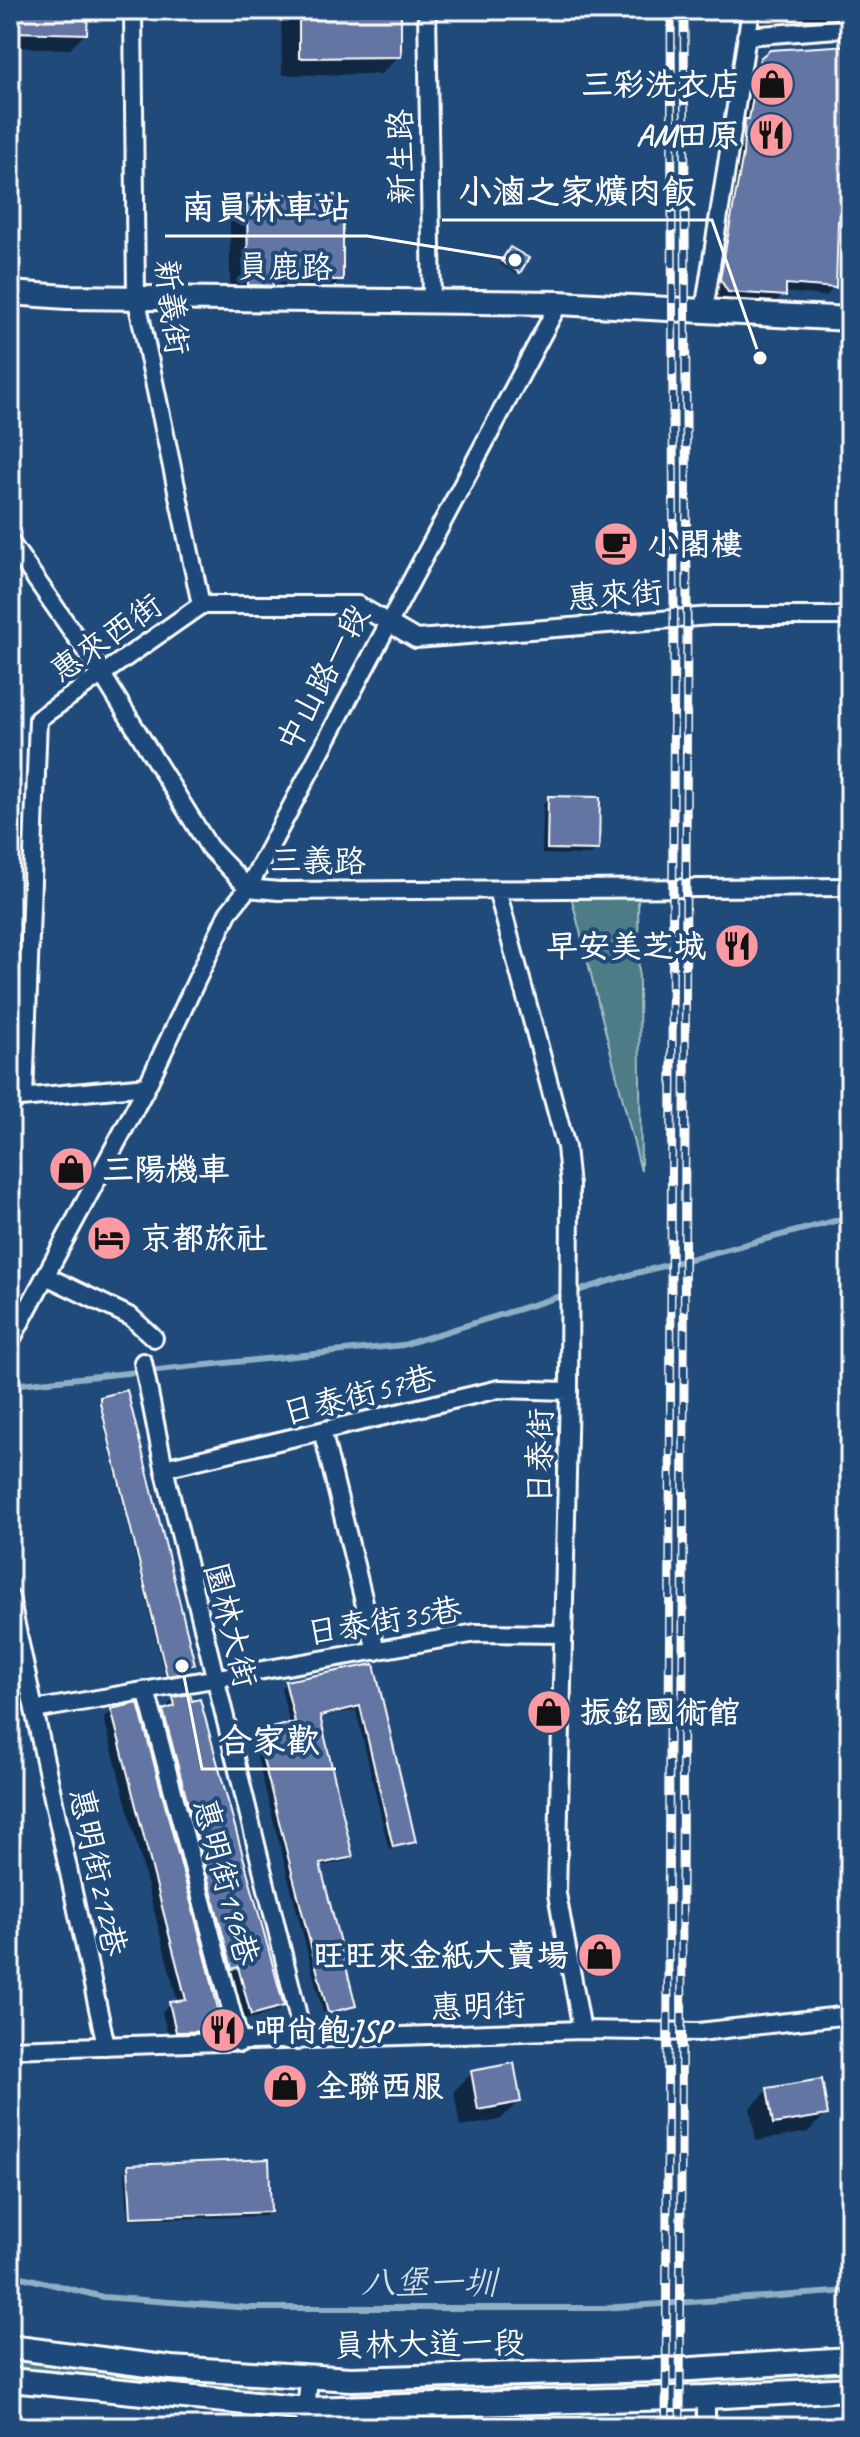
<svg xmlns="http://www.w3.org/2000/svg" width="860" height="2437" font-family="Caveat,'LXGW WenKai TC',sans-serif">
  <style>
    .green { fill: #4e7c86; stroke: #a6bec2; stroke-width: 2 }
    .shadow { fill: #0007 }
    .lines { fill: none; stroke-linecap: round; stroke-linejoin: round }
    .stream { stroke: #8eafc6; stroke-width: 6 }
    .building { fill: #6474a2; stroke: #fff; stroke-width: 2 }
    .street-casing { stroke: #fff; stroke-width: 22 }
    .secondary-casing { stroke: #fff; stroke-width: 28 }
    .street { stroke: #1f4a7a; stroke-width: 16 }
    .secondary { stroke: #1f4a7a; stroke-width: 22 }
    .rail-casing { stroke: #fff; stroke-width: 9 }
    .rail { stroke: #1f4a7a; stroke-width: 6; stroke-dasharray: 18; stroke-linecap: butt }
    .labels { text-anchor: middle; dominant-baseline: central; stroke-width: 8; stroke-linejoin: round; paint-order: stroke }
    .poi-label { font-size: 32px; font-weight: bold; fill: #fff; stroke: #1f4a7a; text-anchor: start }
    .street-label { font-size: 32px; fill: #fff; stroke: #1f4a7a }
    .water-label { font-size: 34px; font-style: italic; fill: #d0dee7; stroke: #1f4a7a }
    .leader { fill: none; stroke: #fff; stroke-width: 3 }
    .callout-dot { fill: #fff; stroke: #1f4a7a; stroke-width: 3 }
    .callout-label { font-size: 34px; text-anchor: middle; font-weight: bold; fill: #fff; stroke: #1f4a7a; stroke-width: 8; stroke-linejoin: round; paint-order: stroke }
  </style>
  <rect width="100%" height="100%" fill="#1f4a7a"/>
  <filter id="ink" filterUnits="userSpaceOnUse"><feTurbulence type="fractalNoise" baseFrequency=".0125" numOctaves="2"/><feDisplacementMap in="SourceGraphic" scale="16" xChannelSelector="R" yChannelSelector="G"/><feConvolveMatrix kernelMatrix="1 2 1 2 8 2 1 2 1" color-interpolation-filters="sRGB"/></filter>
  <g filter="url(#ink)">
    <path class="green" d="M571,896H638L641,1171Z
      M10,2360L266,2387L271,2388V2395L10,2368Z
      M850,2372V2381L349,2398L351,2394Z"/>
    <path class="shadow" d="M10,10H86L85,34L70,49L10,47Z
      M281,10H399V56L381,74L282,75Z
      M760,10H837V16L827,26L767,29L759,22Z
      M850,47V221L842,229H836L834,287L826,296L784,292L775,303L719,300L712,288L737,129L742,125L752,68L761,59Z
      M248,196L341,279L323,297L230,303V214Z
      M508,252L519,271L516,274L500,264Z
      M549,798L597,849L591,855L542,854L543,804Z
      M101,1398L193,1664L182,1669L180,1675L165,1677L98,1401Z
      M373,1667L414,1841L389,1850L356,1710L318,1718L350,1856L346,1861L319,1867L354,2005L324,2016L252,1738L257,1734L290,1725L281,1688L286,1683Z
      M174,1699L282,2006L276,2012L245,2020L232,1972L226,1974L158,1717L169,1710L168,1705Z
      M112,1711L220,2030L213,2038L169,2040L162,2012L170,2004L178,2003L104,1718Z
      M472,2073L519,2101L500,2120L460,2127L454,2091Z
      M768,2090L826,2114L808,2132L756,2141L750,2108Z
      M129,2167L269,2211L265,2216L128,2220L125,2171Z
      M34,2419L53,2421V2427H26Z"/>
    <g class="lines">
      <path class="stream" d="M10,1385L403,1345L629,1275L850,1217
        M10,2274L103,2297L250,2308H603L850,2291"/>
    </g>
    <path class="building" d="M10,10H88L87,34L10,32Z
      M299,10H401V57L299,58Z
      M850,45V221H838L836,288L786,284V296L728,292L720,279L743,154L745,119H749L760,58L770,50Z
      M247,194L343,195V280H273V286L248,285Z
      M510,247L529,258L520,273L501,261Z
      M548,796L600,797L599,850L547,849Z
      M127,1390L195,1664L183,1667L185,1673L167,1676L100,1403V1397Z
      M374,1664L416,1842L393,1847L360,1706L320,1716L353,1857L320,1864L356,2006L328,2013L256,1732L295,1722L285,1681Z
      M190,1694L192,1701L200,1699L284,2006L251,2015L238,1967L232,1969L163,1710L175,1706L173,1697Z
      M138,1703L210,1974L223,2031L176,2032L169,2002L186,2000L111,1709Z
      M514,2063L521,2102L478,2110L471,2071Z
      M822,2079L828,2115L773,2124L767,2088Z
      M269,2159L271,2212L131,2217L128,2165Z"/>
    <g class="lines">
      <g class="street-casing">
        <path id="street" d="M133,10L136,296L201,605
          M427,10L432,302
          M746,36L850,28
          M704,311L751,10
          M10,542L103,676L209,847L248,888L279,891L850,887
          M497,890L566,1147L570,1186L569,1391L557,1894L582,2030
          M24,1097L38,719L201,605H358L416,639L711,616H850
          M10,1099L147,1086
          M46,1276L131,1317L154,1338
          M10,1342L147,1086L228,913L248,888L559,303
          M143,1362L164,1468L299,2020L298,2041
          M323,1434L376,1651
          M164,1468L499,1389L569,1391
          M10,1597L106,2046
          M146,1690L240,2043
          M34,1710L476,1633L564,1634
          M10,2049L582,2030L699,2032L850,2015
          M706,2397V2427
          M305,2427L309,2377"/>
      </g>
      <g class="secondary-casing">
        <path id="secondary" d="M10,293L67,297L559,303L850,319
          M10,2347L171,2368L351,2379L692,2369L850,2359
          M10,2380L307,2409L706,2397L850,2389"/>
      </g>
      <use href="#street" class="street"/>
      <use href="#secondary" class="secondary"/>
      <g class="rail-casing">
        <path id="rail" d="M666,2427L674,605L671,10
          M680,2427L687,606L684,10"/>
      </g>
      <use href="#rail" class="rail"/>
    </g>
  </g>
  <defs>
    <g id="shop-disc" transform="scale(2.3)"><circle r="9.5" fill="#ff9aa2" stroke="#1f4a7a"/><path d="M-5-2.5h2.3a2.7 3.5 0 0 1 5.4 0H5L5.5 6h-11ZM-1.5-2.5h3a1.5 2.3 0 0 0-3 0Z" fill="#111"/></g>
    <g id="restaurant-disc" transform="scale(2.3)"><circle r="9.5" fill="#ff9aa2" stroke="#1f4a7a"/><path d="M-5-6h1v4h1v-4h1v4h1v-4h1v5L-1.5 .5V6h-2V.5L-5-1ZM5-6V6H3V1.5H1.5Q1.5-4 5-6Z" fill="#111"/></g>
    <g id="cafe-disc" transform="scale(2.3)"><circle r="9.5" fill="#ff9aa2" stroke="#1f4a7a"/><path d="M-5.5-4.5H6V0H3Q3 3.5 0 3.5H-2.5Q-5.5 3.5-5.5 0ZM3-3.2v2h1.7v-2ZM-6 4.5H4V6H-6Z" fill="#111"/></g>
    <g id="hotel-disc" transform="scale(2.3)"><circle r="9.5" fill="#ff9aa2" stroke="#1f4a7a"/><path d="M-6-4.5h1.5V1H6V5H4.5V3h-9V5H-6ZM-4 0a1.8 1.8 0 1 1 3.6 0ZM.5 0V-2.5h3Q6-2.5 6 0Z" fill="#111"/></g>
  </defs>
  <g fill-rule="evenodd">
    <use href="#shop-disc" x="772" y="84"/>
    <use href="#restaurant-disc" x="771" y="135"/>
    <use href="#cafe-disc" x="616" y="544"/>
    <use href="#restaurant-disc" x="737" y="946"/>
    <use href="#shop-disc" x="71" y="1169"/>
    <use href="#hotel-disc" x="109" y="1238"/>
    <use href="#shop-disc" x="549" y="1712"/>
    <use href="#shop-disc" x="600" y="1955"/>
    <use href="#restaurant-disc" x="223" y="2030"/>
    <use href="#shop-disc" x="285" y="2086"/>
  </g>
  <g class="labels">
    <g class="poi-label">
      <text x="741" y="84" text-anchor="end">三彩洗衣店</text>
      <text x="740" y="135" text-anchor="end">AM田原</text>
      <text x="647" y="544">小閣樓</text>
      <text x="706" y="946" text-anchor="end">早安美芝城</text>
      <text x="102" y="1169">三陽機車</text>
      <text x="140" y="1238">京都旅社</text>
      <text x="580" y="1712">振銘國術館</text>
      <text x="569" y="1955" text-anchor="end">旺旺來金紙大賣場</text>
      <text x="254" y="2030">呷尚飽JSP</text>
      <text x="316" y="2086">全聯西服</text>
    </g>
    <g class="street-label">
      <text transform="translate(401 157) rotate(-91)">新生路</text>
      <text transform="translate(285 267) rotate(1)">員鹿路</text>
      <text transform="translate(172 307) rotate(83)">新義街</text>
      <text transform="translate(615 595) rotate(-4)">惠來街</text>
      <text transform="translate(106 638) rotate(-35)">惠來西街</text>
      <text transform="translate(323 678) rotate(-62)">中山路一段</text>
      <text transform="translate(318 861) rotate(1)">三義路</text>
      <text transform="translate(359 1395) rotate(-14)">日泰街57巷</text>
      <text transform="translate(540 1456) rotate(-89)">日泰街</text>
      <text transform="translate(384 1621) rotate(-9)">日泰街35巷</text>
      <text transform="translate(231 1625) rotate(76)">園林大街</text>
      <text transform="translate(98 1872) rotate(78)">惠明街212巷</text>
      <text transform="translate(226 1882) rotate(75)">惠明街196巷</text>
      <text transform="translate(478 2006) rotate(-2)">惠明街</text>
      <text transform="translate(429 2344) rotate(-1)">員林大道一段</text>
    </g>
    <g class="water-label">
      <text x="429" y="2282">八堡一圳</text>
    </g>
  </g>
  <path class="leader" d="M760 358L712 220H442M515 260L367 236H165M182 1666L202 1769H336"/>
  <g class="callout-dot">
    <circle cx="760" cy="358" r="8"/>
    <circle cx="515" cy="260" r="8"/>
    <circle cx="182" cy="1666" r="8"/>
  </g>
  <g class="callout-label">
    <text x="577" y="203">小滷之家爌肉飯</text>
    <text x="266" y="219">南員林車站</text>
    <text x="269" y="1752">合家歡</text>
  </g>
  <rect width="860" height="2437" fill="none" stroke="#1f4a7a" stroke-width="40"/>
  <rect x="20" y="20" width="820" height="2397" fill="none" stroke="#fff" stroke-width="3" filter="url(#ink)"/>
</svg>
